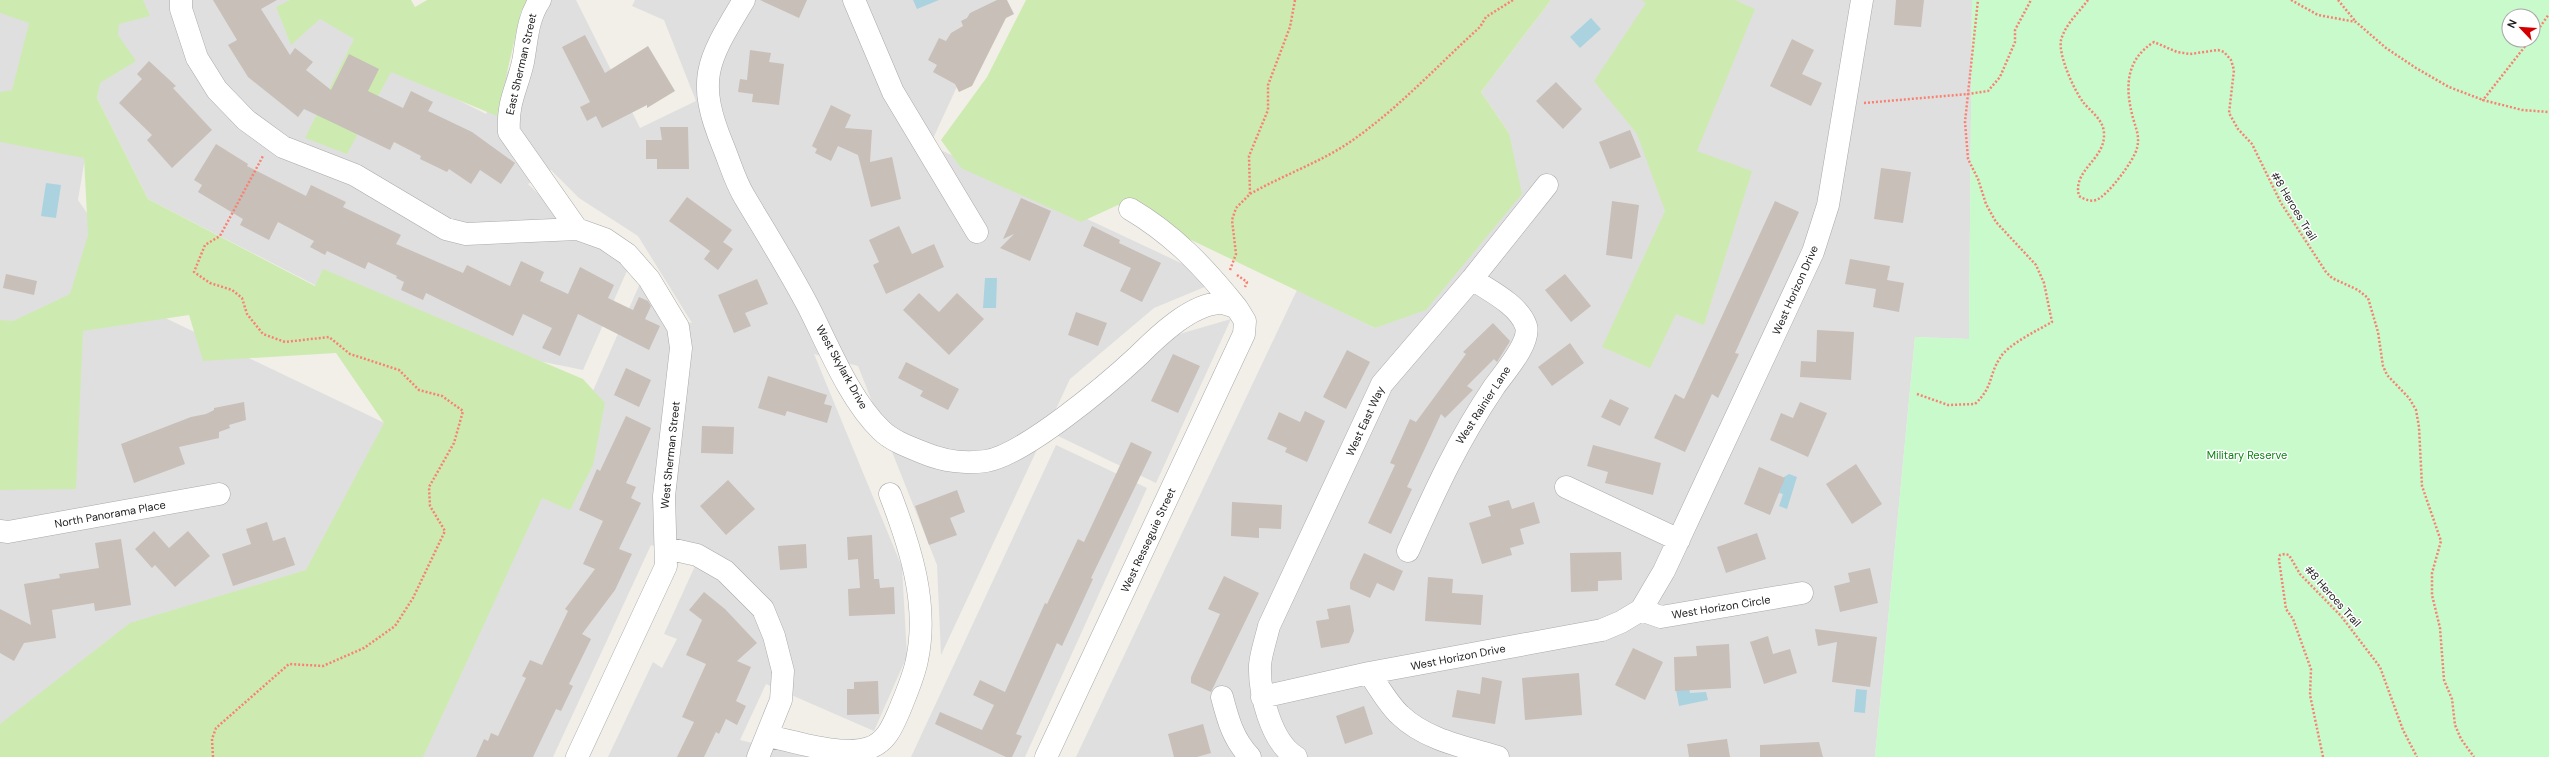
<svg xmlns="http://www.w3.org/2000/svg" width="2549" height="757" font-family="'DM Sans',sans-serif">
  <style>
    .residential { fill: #e0dfdf }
    .grass { fill: #cdebb0 }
    .park { fill: #c8facc; fill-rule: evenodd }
    .water { fill: #aad3df }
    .building { fill: #c7bfb8 }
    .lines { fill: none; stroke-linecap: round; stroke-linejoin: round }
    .minor-casing { stroke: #a9a9a9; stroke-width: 23 }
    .path { stroke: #fa8072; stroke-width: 2.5; stroke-dasharray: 2 2; stroke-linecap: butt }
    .minor { stroke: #fff; stroke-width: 22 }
    .labels { text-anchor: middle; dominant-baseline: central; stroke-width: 3; stroke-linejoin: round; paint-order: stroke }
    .street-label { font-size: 11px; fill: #222; stroke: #fff }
    .park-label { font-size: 11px; fill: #0c8416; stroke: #fff }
  </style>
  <rect width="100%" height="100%" fill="#f2efe9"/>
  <path class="residential" d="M0,0H111L78,200L157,314L531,493L547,496L641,281L665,317L692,323L638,236L579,198L551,170L528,184L555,210L630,264L583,370L412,335L148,199L97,98L112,0H314L391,66L486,114L539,11L548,0H576L640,128L696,101L664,20L632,6L635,0H997L930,145L1219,281L1154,308L1070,379L941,655L937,565L858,366L814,354L902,567L907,656L874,731L766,684L740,740L811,757H608L653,662L662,668L677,639L664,634L695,566L651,545L553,757H0Z
    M1551,0H1972L1969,339L1915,337L1875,757H1076L1297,290L1375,328L1509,133L1481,92Z
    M1231,319L1156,483L1056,435L1176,335Z
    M1056,445L1147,488L1025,757H911Z"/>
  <path class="grass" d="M0,0H143L150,16L119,24L118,35L136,61L100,83L97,98L148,199L315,286L323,269L583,379L605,403L593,465L570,510L542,498L423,757H0V724L130,623L306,570L384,423L336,353L203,361L189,315L83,331L76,489L0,490V320L13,321L70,294L88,235L84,158L0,142V92L12,90L29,23L0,13Z
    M290,0H411L415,7L427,0H529L521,12L497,116L391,72L347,154L305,138L354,39L320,19L291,45L276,7Z
    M1026,0H1551L1481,92L1509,133L1522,194L1426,310L1375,328L1118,205L1081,222L961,168L941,140L987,77Z
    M1641,0H1735L1755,9L1697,151L1752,171L1704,325L1676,314L1650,368L1602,347L1665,211L1637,134L1594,81L1646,3Z"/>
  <path class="park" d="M1972,0H2549V757H1875L1915,337L1969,339ZM2509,16H2533V40H2509Z"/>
  <path class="water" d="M913,0H939L917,9Z
    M1591,18L1601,29L1580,48L1570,37Z
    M46,183L61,185L56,218L41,216Z
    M985,278H997L996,308H983Z
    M1789,474L1797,477L1787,509L1779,506L1783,494L1779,493L1784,477Z
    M1689,688L1690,693L1706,692L1708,700L1679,706L1676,690Z
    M1856,689L1867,690L1865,713L1854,712Z"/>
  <path class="building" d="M213,0H277L261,9L290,55L295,48L313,62L306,70L331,90L349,54L379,69L368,91L403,108L411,91L433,102L428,111L472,132L515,163L501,184L480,170L471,184L449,169L447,172L420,159L421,156L394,142L390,150L304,109L298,117L248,77L228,45L237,40Z
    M760,0H807L799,18Z
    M997,0H1007L1014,14L1006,18L972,86L959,92L955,84L933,72L937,65L928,60L939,38L946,41L951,33L963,26L961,21L967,18L970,13Z
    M1896,0H1924L1921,27L1894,25Z
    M585,35L605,73L648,46L675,91L647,108V105L602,128L596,116L587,121L580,107L590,102L562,47Z
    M1792,39L1814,50L1802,74L1822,83L1811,106L1770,86Z
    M750,50L771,53L769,62L784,64L779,105L752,102L753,94L738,92L740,79L747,80Z
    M149,61L176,86L173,88L212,130L172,168L147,140L152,135L119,103L142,79L137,74Z
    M1556,82L1582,109L1563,129L1536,101Z
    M831,105L851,115L845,128L872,130L870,162L892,157L901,199L871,207L858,155L838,146L831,161L815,153L817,149L812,146Z
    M660,127H688L689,169H657V159H646V140H662Z
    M1630,130L1641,157L1610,169L1599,142Z
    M216,144L248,164L247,166L306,196L311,185L346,202L343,207L401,235L396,244L463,273L467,265L510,286L521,261L544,272L540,281L568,294L580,267L614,285L608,298L633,310L639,297L648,301L651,306L645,319L660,326L649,350L578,314L560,356L542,348L552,328L523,314L513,336L426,293L423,300L401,290L404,282L396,278L397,276L368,262L365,269L327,251L325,255L310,247L314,241L278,222L269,240L240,225L243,219L198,192L202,185L194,180Z
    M1881,168L1911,172L1903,223L1874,219Z
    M687,197L732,230L723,242L733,249L718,270L704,259L710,251L669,221Z
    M1021,198L1051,211L1030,261L1000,248L1014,234L1003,239Z
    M1612,201L1639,205L1632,259L1606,255Z
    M1775,201L1799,212L1735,353L1739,354L1718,398L1712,394L1685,452L1654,438L1675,394L1684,399Z
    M899,226L912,254L934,244L944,267L886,294L873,265L879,262L869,240Z
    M1092,226L1120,240L1119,243L1161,263L1142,302L1120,291L1131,268L1083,246Z
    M1850,259L1890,266L1887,280L1904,283L1899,312L1873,307L1876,289L1845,284Z
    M6,274L37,281L34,295L3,288Z
    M1565,274L1591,306L1571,322L1545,290Z
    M757,279L768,304L745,313L751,326L734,333L718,295Z
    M919,293L939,312L957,293L984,319L949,355L903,310Z
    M1076,312L1107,323L1098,346L1068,335Z
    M1493,323L1510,341L1509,343L1497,362L1494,359L1467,386L1473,390L1445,418L1441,414L1407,487L1412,489L1391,534L1368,523L1395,465L1390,463L1410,419L1416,422L1466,354L1463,352Z
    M1817,330L1854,332L1851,380L1800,377L1801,361L1816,362Z
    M1570,343L1584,363L1552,386L1538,367Z
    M1347,350L1370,362L1346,409L1323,397Z
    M1173,354L1200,366L1178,413L1151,401Z
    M906,362L959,389L948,410L920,396L923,391L898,378Z
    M626,368L651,380L639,407L614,395Z
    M768,376L827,395L824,404L832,406L827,423L787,411L785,416L758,408Z
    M1610,399L1629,408L1620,426L1601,417Z
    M244,402L246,420L229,425L230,428L219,432V438L179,447L185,464L134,483L121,444L191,417L206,414L214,410V408Z
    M1800,402L1827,413L1808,457L1770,440L1781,413L1793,418Z
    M1305,411L1325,421L1307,462L1285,452L1287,448L1267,439L1279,412L1300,422Z
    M626,416L651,428L626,483L636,487L631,498L641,503L619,549L632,554L615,590L582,634L591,639L569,684L573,686L561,711L556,709L533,757H476L484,739L488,741L491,733L498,736L526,678L522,676L530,660L542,665L568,611L565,609L595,569L583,564L603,521L579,510L597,469L600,471Z
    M702,426L734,427L733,454L701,453Z
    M1131,442L1152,452L1091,578L1093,579L1062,646L1057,643L1016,734L1022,736L1012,757H1006L935,724L940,712L982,730L994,705L973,695L980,680L1005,692L1045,603L1047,604L1078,539L1084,542Z
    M1593,445L1661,463L1653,495L1605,483L1608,472L1587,466Z
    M1856,464L1882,504L1852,524L1826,484Z
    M1759,467L1785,478L1770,515L1744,504Z
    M728,480L755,509L726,535L700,506Z
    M957,490L965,512L950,518L957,535L929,545L915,506Z
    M1509,500L1512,509L1534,502L1540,523L1520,529L1524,544L1510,548L1512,555L1482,564L1469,523L1491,516L1488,506Z
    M1232,502L1282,505L1281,529L1259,528V538L1231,536Z
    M267,522L273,541L285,537L295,565L233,586L222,554L251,544L246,529Z
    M154,531L169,548L188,531L210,556L175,587L155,565L152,568L135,549Z
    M1757,533L1766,559L1726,573L1717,547Z
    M872,535L874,579H879L880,588L894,587L895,614L849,616L848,589L860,588L858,559L848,560L847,537Z
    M121,539L131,605L95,611L94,603L52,610L56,638L24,643L14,661L0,653V609L31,625L24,584L60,578L59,574L99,568L95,543Z
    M806,544L807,568L780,570L778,546Z
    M1621,552L1622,580L1598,581V591L1571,592L1570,553Z
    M1364,553L1403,571L1394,591L1377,583L1370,598L1350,589V583Z
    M1870,568L1878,603L1840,612L1834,586L1850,582L1848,573Z
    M1224,576L1259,593L1211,692L1191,683V677L1220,614L1208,609Z
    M1428,577L1453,579L1452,593L1483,595L1481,625L1425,621Z
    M704,592L725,609L757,643L737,661L751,667L736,701L746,706L737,725L726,719L719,734L716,732L704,757H677L694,722L682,717L706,664L686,655L702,620L689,610Z
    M1350,605L1354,631L1349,643L1321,648L1316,621L1329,619L1327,609Z
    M1815,629L1877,637L1870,687L1832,682L1837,642L1818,646Z
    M1768,636L1773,654L1790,649L1797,673L1764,684L1750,642Z
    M1729,644L1731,688L1675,691L1674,657L1697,656L1696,646Z
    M1633,648L1663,662L1645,700L1615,685Z
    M1579,673L1582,715L1525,720L1522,678Z
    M1482,677L1502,681L1495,724L1452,717L1457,690L1480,694Z
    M878,681L879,714L847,715V689H854V682Z
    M1364,706L1373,734L1345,744L1336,716Z
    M1203,724L1211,753L1197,757H1174L1168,734Z
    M1727,739L1730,757H1689L1687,744Z
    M1819,742L1823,757H1760V745Z"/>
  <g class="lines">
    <g class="minor-casing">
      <path id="minor" d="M181,0V9L197,58L217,90L246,120L283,147L355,175L446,229L466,234L577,229L605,239L627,254L649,279L678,327L681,348L664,496L666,566L577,757
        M540,0C527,19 527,41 523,62C517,89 507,102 509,132L577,229
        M744,0C708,60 695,78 723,146C730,163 735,181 744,196C766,233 788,268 808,306C828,345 849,399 881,430C892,441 909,447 924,453C943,461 966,464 986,461C1024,455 1108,384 1138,356C1157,337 1191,304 1220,303C1225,303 1232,306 1237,308L1245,321L1244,334L1046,757
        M854,0L893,92L977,232
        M1130,209C1174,235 1205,268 1237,308
        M1566,487L1679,540
        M0,531L8,532L219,494
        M666,548L697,555L725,571L763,609L774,636L783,671L781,700L758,757
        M1408,551C1435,491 1457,442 1494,387C1503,374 1531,343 1526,326C1519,305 1490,291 1472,279
        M1641,610L1661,617L1802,593
        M1369,673C1379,687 1388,704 1400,715C1426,740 1465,747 1498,757
        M1222,697C1228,720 1233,739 1250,757
        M1262,697L1369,673L1602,630L1621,622L1641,610L1664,571L1813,252L1828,205L1862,0
        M768,736C797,742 841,757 869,748C887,742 893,725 900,709C906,694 914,676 917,660C929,604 910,546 890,494
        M1296,757C1271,742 1259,693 1260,665C1261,653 1266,639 1269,626L1382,384L1472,279L1547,185"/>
    </g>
    <path class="path" d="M2088,0C2079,12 2065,25 2061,40C2058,55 2074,90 2083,102C2091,112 2104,120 2104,134C2105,160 2072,170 2079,196C2084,199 2090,202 2096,200C2107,197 2135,159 2137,148C2140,136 2136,129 2133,118C2125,88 2125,60 2154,42L2177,52L2190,54L2218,50L2224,52L2231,60L2234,70L2229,113L2238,129L2252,144L2281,203L2326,272L2332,278L2358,290L2368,298L2378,332L2383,366L2387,375L2409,398L2416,410L2419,427L2422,486L2441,541L2432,573V595L2440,628L2444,680L2452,699L2455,725L2461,739L2474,757
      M2291,0L2318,15L2356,22L2386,48L2416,68L2449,87L2483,100
      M2338,0L2356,22
      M2533,37L2549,14
      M2530,40L2483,100L2522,110L2549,112
      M1864,103L1968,94L1988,91L2000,77L2015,42V30L2031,0
      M1250,194C1283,175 1319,163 1350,142C1398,109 1437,66 1480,27L1486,17L1513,0
      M1230,270L1236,254L1232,220L1236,208L1250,194L1249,156L1268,110V85L1290,27L1295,0
      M1237,275L1247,282L1245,287
      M1917,394L1948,405L1975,404C1994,386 1988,376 2000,358C2007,345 2038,330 2052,322L2044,283L2036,265L1996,222L1986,204L1978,179L1968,159L1965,122L1978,0
      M213,757L212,739L216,728L289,664L323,666L364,648L395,626L413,598L445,531L430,506L429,487L454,443L463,411L442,396L419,390L399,370L350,354L329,337L285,342L263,334L247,314L242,298L232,290L210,283L194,272L205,245L220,236L263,156
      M2323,757L2310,695L2311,669L2293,619L2286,609L2279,560L2280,555L2285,554L2289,555L2300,574L2341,616L2380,667L2403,730L2417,757"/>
    <use href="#minor" class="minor"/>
  </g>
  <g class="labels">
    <g class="street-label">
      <text transform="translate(521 64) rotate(-77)">East Sherman Street</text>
      <text transform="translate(2294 206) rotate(59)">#8 Heroes Trail</text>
      <text transform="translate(1795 290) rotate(-66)">West Horizon Drive</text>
      <text transform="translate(842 367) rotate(61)">West Skylark Drive</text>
      <text transform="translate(1483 405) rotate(-57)">West Rainier Lane</text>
      <text transform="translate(1365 421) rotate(-65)">West East Way</text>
      <text transform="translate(670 455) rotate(-84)">West Sherman Street</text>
      <text transform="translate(110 514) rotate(-10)">North Panorama Place</text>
      <text transform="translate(1148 540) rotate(-65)">West Resseguie Street</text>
      <text transform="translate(2333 596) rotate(48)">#8 Heroes Trail</text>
      <text transform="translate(1721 607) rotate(-9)">West Horizon Circle</text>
      <text transform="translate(1458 657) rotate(-11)">West Horizon Drive</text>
    </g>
    <g class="park-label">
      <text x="2247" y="455">Military Reserve</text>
    </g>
  </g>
  <g transform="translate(2521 28) rotate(295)"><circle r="19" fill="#ffffff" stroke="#a7a7a7"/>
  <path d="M0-3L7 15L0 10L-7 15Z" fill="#d40000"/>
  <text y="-6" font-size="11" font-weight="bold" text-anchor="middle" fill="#222222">N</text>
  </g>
</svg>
